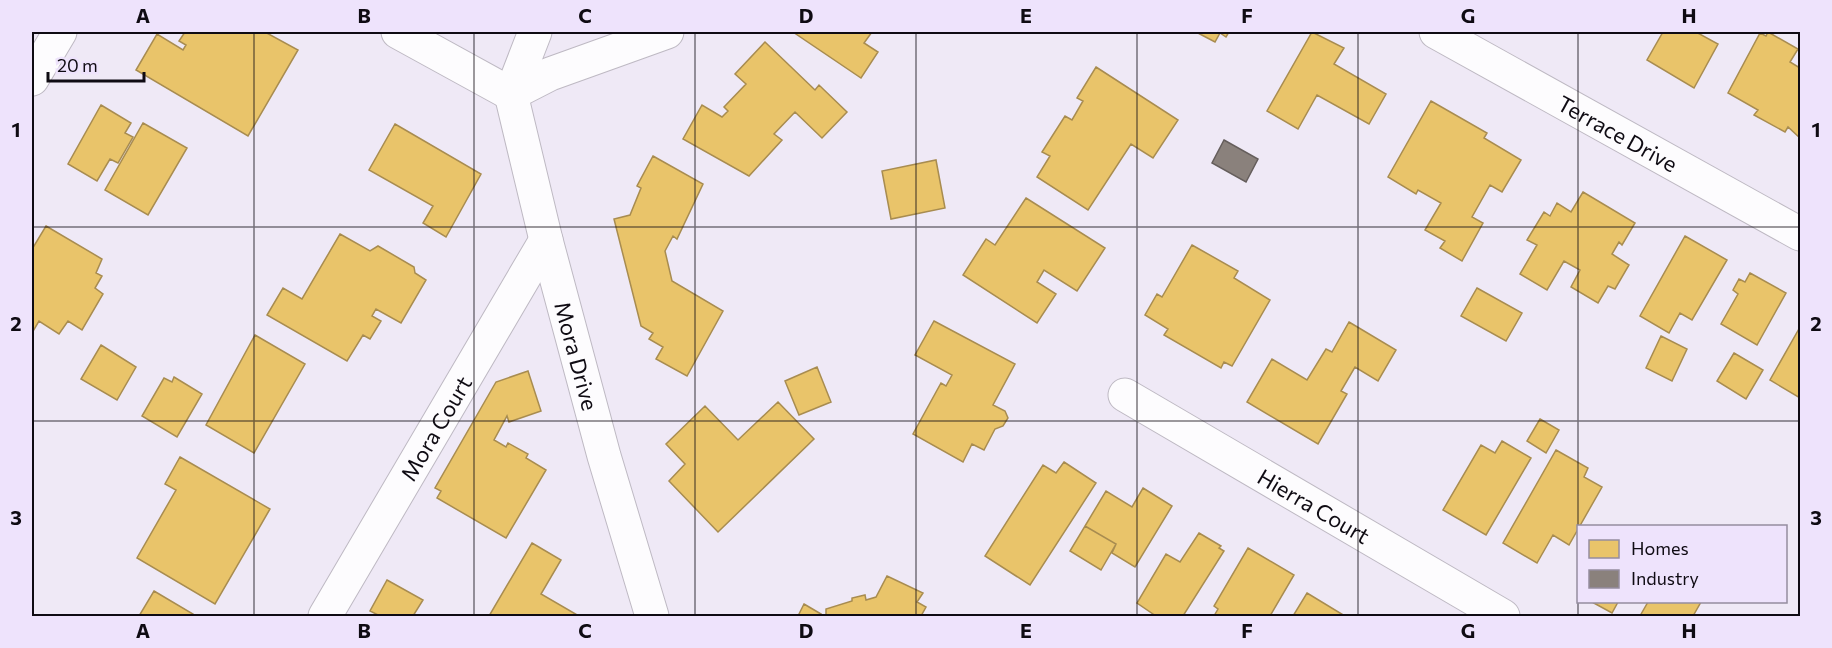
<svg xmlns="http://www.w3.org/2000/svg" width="1832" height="648" font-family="Commissioner,sans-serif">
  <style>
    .homes { fill: #e9c46a; stroke: #a88c50; stroke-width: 1.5 }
    .industry { fill: #8a817c; stroke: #655e5c; stroke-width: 1.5 }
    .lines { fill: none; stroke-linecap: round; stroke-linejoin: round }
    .minor-casing { stroke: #beb9c3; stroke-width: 35 }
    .minor { stroke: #fdfcfe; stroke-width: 33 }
    .grid { fill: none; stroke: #0f0b13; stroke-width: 1.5; stroke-opacity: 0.55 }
    .labels { text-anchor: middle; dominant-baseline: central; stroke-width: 6; stroke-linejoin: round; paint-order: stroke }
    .street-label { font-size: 22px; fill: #0f0b13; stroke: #eee3fc }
    .neatline { fill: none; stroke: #0f0b13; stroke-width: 2 }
    .grid-label { font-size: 20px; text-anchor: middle; font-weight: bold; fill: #0f0b13 }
  </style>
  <rect width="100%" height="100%" fill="#efe9f6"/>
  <path class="homes" d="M185,32H265L298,50L248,136L136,70L157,34L183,50L186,45L179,41Z
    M793,32H872L864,43L878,52L861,78Z
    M1196,32H1229L1226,37L1220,33L1215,42Z
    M1312,32L1344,48L1334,64L1386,94L1369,124L1317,95L1298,129L1267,111Z
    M1663,32H1696L1718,44L1694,88L1647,60Z
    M1768,32L1798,49L1790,62L1800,68V138L1788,127L1785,132L1754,115L1758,110L1728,93L1760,33L1766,36Z
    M765,42L815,90L819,85L847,112L822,138L795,112L774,134L782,140L749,176L683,139L702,105L722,117L728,111L724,107L746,84L735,74Z
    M1096,67L1178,120L1153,158L1131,144L1088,210L1037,177L1050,156L1042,152L1065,116L1072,120L1083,101L1077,98Z
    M1431,101L1487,133L1484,138L1521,160L1502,192L1490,185L1472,217L1483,223L1462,261L1440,248L1445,241L1425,230L1441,203L1418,190L1416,194L1388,177Z
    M101,105L131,123L125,133L133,137L118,163L110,159L97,181L68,164Z
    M143,123L187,148L148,215L105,190Z
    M395,124L481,174L446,237L423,223L433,206L369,170Z
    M653,156L703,184L677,239L673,236L665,251L672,281L723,311L687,376L656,359L663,347L649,339L653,333L641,326L614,219L630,215L641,188L637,186Z
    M936,160L945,208L891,219L882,171Z
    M1583,192L1635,223L1622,245L1619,242L1612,254L1629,265L1615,289L1608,286L1598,303L1571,287L1580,270L1564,261L1547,290L1520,274L1537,245L1527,240L1544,212L1550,216L1557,203L1571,212Z
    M1026,198L1105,248L1077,291L1044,270L1037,282L1056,294L1037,323L963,275L986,239L995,245Z
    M46,226L102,259L96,273L102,276L95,288L103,294L82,330L68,321L59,334L39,321L32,333V245L34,246Z
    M340,234L370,251L378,246L414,267L415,273L426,280L401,323L376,309L372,316L381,321L370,339L363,335L347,361L267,315L283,288L302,299Z
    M1685,236L1727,260L1692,320L1680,313L1669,333L1640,316Z
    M1192,245L1238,271L1234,278L1270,300L1232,366L1224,362L1221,368L1164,335L1168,329L1145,315L1157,294L1162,297Z
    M1750,273L1786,293L1757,345L1721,324L1738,294L1733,290L1739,279L1745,282Z
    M1477,288L1522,313L1506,341L1461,316Z
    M934,321L1015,364L993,405L1005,411L1008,418L1003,426L995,429L984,450L972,444L963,462L913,434L941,383L946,386L952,375L915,355Z
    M1349,322L1396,350L1378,381L1355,367L1341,391L1347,394L1318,444L1247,402L1272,359L1307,380L1326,349L1332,352Z
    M1800,327V398L1770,380Z
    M255,335L305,364L254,453L206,425Z
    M1661,336L1687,349L1672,381L1646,368Z
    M101,345L136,367L117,400L81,379Z
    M1734,353L1763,370L1746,399L1717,381Z
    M817,367L831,402L799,415L785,381Z
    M528,371L541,411L509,422L507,416L494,440L506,447L508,443L528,454L526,458L546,470L506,538L437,498L441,491L435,488L496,382Z
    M174,377L202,394L177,437L142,416L164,378L172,382Z
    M778,402L814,439L718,532L669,481L685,464L666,444L705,406L738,440Z
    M1540,419L1559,430L1546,453L1527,441Z
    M1502,441L1531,458L1486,535L1443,510L1481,445L1495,453Z
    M1556,450L1588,468L1584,477L1602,487L1569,545L1553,535L1537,563L1503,543Z
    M180,457L270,509L215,604L137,558L176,490L165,484Z
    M1064,462L1096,483L1030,585L985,556L1043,465L1056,473Z
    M1143,488L1172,506L1135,567L1112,553L1116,544L1085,526L1106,491L1132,507Z
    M1085,526L1116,544L1101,570L1070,551Z
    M1199,533L1221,546L1219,548L1224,551L1183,616H1156L1137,603L1166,554L1180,562Z
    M532,543L561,560L541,594L579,616H489Z
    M1248,548L1294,575L1270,616H1214L1218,609L1214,606Z
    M887,576L923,593L917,602L926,607L921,616H826V609L852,601V598L865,595L866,600L876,597Z
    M387,580L423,600L413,616H380L370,611Z
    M154,591L193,614L192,616H139Z
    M1307,593L1345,616H1293Z
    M1592,602H1618L1612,613Z
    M1648,602H1701L1693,616H1640Z
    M804,604L821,614L819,616H798Z"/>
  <path class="industry" d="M1224,140L1258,159L1246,182L1212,163Z"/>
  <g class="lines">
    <g class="minor-casing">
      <g id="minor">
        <path d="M398,32L511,94"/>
        <path id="s1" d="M1436,32L1800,234"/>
        <path d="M32,79L60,32"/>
        <path id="s2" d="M511,94L546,240L604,456L652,616"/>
        <path d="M511,94L550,74L667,32"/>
        <path d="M511,94L535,32"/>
        <path id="s3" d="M1125,395L1503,616"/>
        <path id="s4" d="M325,616L546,240"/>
      </g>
    </g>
    <use href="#minor" class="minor"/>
  </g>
  <path class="grid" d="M254,32V616M474,32V616M695,32V616M916,32V616M1137,32V616M1358,32V616M1578,32V616M32,227H1800M32,421H1800"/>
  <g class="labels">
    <g class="street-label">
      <text stroke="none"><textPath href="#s1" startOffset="208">Terrace Drive</textPath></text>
      <text stroke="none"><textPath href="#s2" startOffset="270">Mora Drive</textPath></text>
      <text stroke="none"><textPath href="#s4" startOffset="218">Mora Court</textPath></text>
      <text stroke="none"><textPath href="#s3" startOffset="219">Hierra Court</textPath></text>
    </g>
  </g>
  <rect width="1832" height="648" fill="none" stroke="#eee3fc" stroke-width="66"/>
  <rect x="1577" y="525" width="210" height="78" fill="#eee3fc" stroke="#958d9f" stroke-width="1.5"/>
  <rect x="1589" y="540" width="30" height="18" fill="#e9c46a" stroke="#958d9f" stroke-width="1.5"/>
  <text x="1631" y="555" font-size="18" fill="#0f0b13">Homes</text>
  <rect x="1589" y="570" width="30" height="18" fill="#8a817c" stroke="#958d9f" stroke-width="1.5"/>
  <text x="1631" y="585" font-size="18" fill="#0f0b13">Industry</text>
  <path d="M48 72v9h96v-9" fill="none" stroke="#0f0b13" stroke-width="3"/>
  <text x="57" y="72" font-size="18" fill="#0f0b13" stroke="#eee3fc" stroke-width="4.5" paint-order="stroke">20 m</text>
  <rect x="33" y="33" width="1766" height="582" class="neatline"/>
  <g class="grid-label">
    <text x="143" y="23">A</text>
    <text x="364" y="23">B</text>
    <text x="585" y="23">C</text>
    <text x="806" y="23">D</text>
    <text x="1026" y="23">E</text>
    <text x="1247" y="23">F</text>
    <text x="1468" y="23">G</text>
    <text x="1689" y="23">H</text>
    <text x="16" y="137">1</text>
    <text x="1816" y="137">1</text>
    <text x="16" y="331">2</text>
    <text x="1816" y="331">2</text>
    <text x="16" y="525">3</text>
    <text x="1816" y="525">3</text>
    <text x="143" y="638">A</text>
    <text x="364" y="638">B</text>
    <text x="585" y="638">C</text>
    <text x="806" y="638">D</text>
    <text x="1026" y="638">E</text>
    <text x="1247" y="638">F</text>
    <text x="1468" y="638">G</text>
    <text x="1689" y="638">H</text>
  </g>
</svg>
